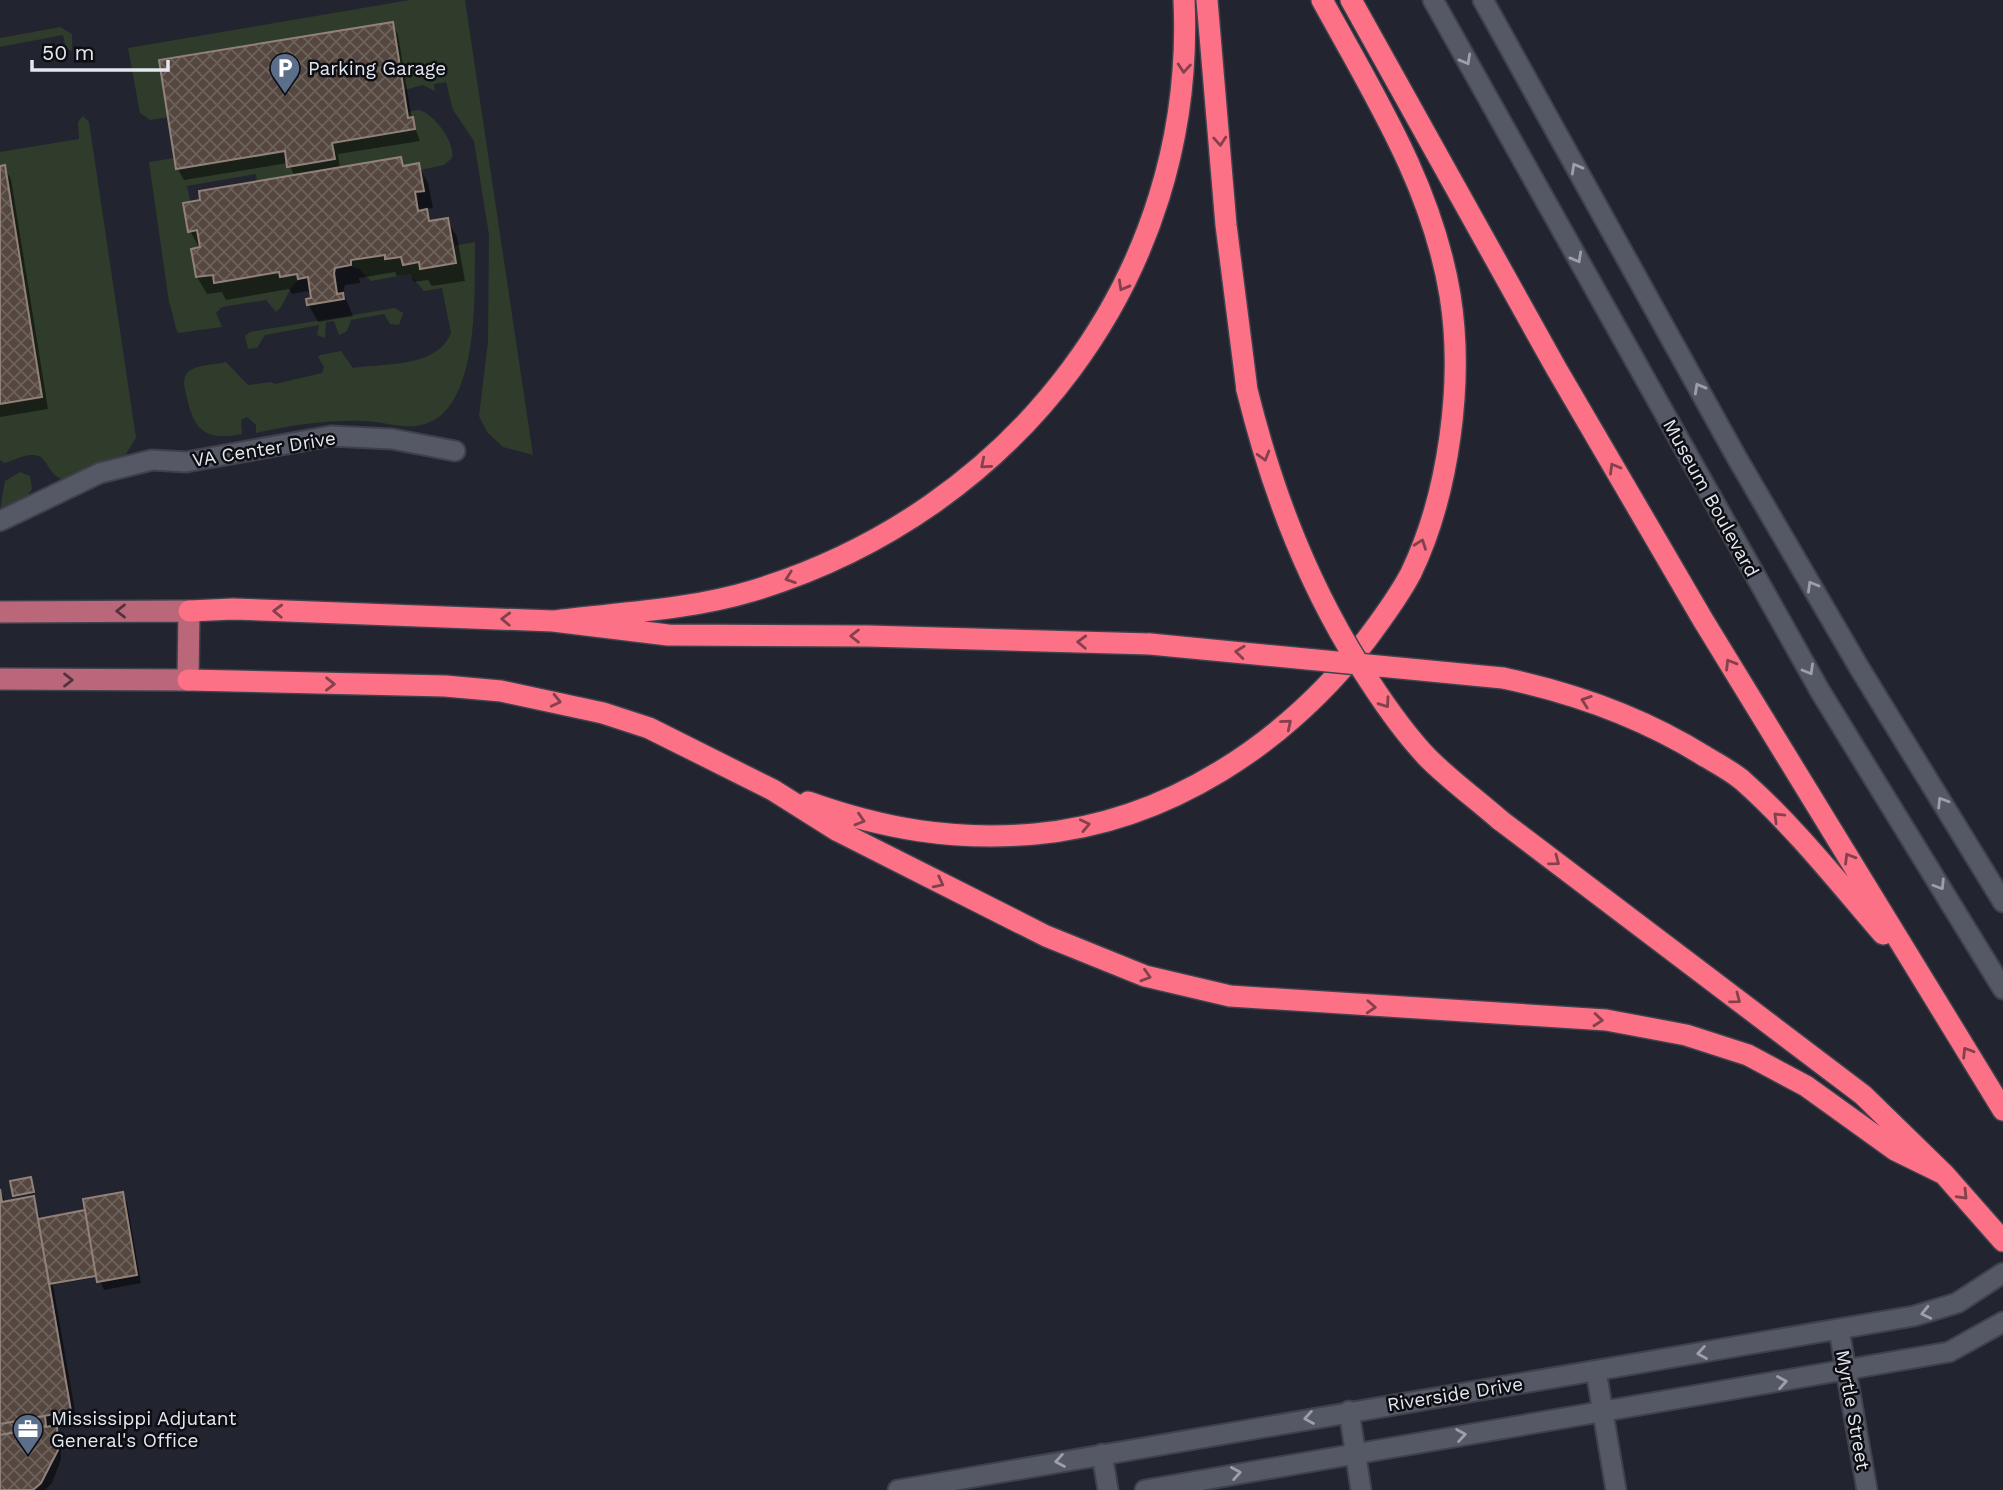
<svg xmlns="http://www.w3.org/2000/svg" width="2003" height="1490" font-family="'Work Sans',sans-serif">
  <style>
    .green { fill: #2f3c2b }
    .shadow { fill: #0007 }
    .building { fill: url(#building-cross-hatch); stroke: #918179; stroke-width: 2 }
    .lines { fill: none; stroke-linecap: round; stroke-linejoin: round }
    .minor-casing { stroke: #3f414c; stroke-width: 23 }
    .major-casing { stroke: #3f414c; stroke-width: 24 }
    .highway-casing { stroke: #3f414c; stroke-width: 24 }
    .minor { stroke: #555865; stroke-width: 19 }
    .major { stroke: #b96779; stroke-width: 21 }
    .highway { stroke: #fc7186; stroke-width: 21 }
    .highway-bridge-casing { stroke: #3f414c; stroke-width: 24; stroke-linecap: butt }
    .highway-bridge { stroke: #fc7186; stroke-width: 21 }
    .oneway { stroke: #9da0aa }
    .oneway2 { stroke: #84404c }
    .oneway3 { stroke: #52323c }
    .labels { text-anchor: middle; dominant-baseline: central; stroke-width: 5; stroke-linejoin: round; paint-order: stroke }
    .poi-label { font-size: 19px; fill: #e5e7ef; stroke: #0d0e13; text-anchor: start }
    .street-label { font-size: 19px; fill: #e5e7ef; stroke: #0d0e13 }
  </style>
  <defs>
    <pattern id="building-cross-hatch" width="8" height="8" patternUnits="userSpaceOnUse" patternTransform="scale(1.75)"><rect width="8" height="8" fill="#554740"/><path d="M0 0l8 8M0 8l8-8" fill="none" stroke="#6d625c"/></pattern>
  </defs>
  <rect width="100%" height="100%" fill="#222430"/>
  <path class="green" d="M410,0H465L533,455L503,447L487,432L479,416L488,342L489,235L474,141L453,110L446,82L434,84L435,91L423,85L404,90L393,22L160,60L169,117L150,120L140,113L128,48Z
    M60,27L72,34V51L66,48L63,35L0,47V38Z
    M417,110C433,111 456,143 452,158L444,165L420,170L419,163L403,166L401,157L257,181L256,174L187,186L190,201L183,203L188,231L197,230L200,247L191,249L196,277L213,275L214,282L279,272L281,277L297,274L298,281C286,290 286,305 276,312L266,300L222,307L216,313L222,327L178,333C174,325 173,312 169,302L149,162L174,158L176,169L285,151L287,166L335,158L332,143L415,129L413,118H408V112Z
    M83,116L89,122L136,438L126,454L63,479C47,476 49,455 33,455C24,454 13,461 4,463L0,460V404L42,397L5,166H0V152L79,139L78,122Z
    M475,242C474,291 482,419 416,426C400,428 380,421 363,421C327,420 292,425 256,433V425L247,417L241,420L242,434C208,441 194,432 187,398C185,389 181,380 188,372C197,364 215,365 226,362L248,385L271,382L275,384L322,373L324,367L318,357L320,355L341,351L353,368C385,363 437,368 451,333L442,288L424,291L409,274L371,281L359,269L350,266L351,260L385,255L386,259L401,257L403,265L419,262L420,269L455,263L453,246Z
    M395,308L403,313L399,325L390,324L384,314L351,320L347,331L339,335L334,321L326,322L325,338L317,335L319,325L265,335L257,348L248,349L245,336L250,332Z
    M20,472L30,476L32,489L26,498L0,510L5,481Z"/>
  <path class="shadow" d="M392,23L398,35L412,120L420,141L338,154L340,169L400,159L405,167L418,165L428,183L433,208L425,209L432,222L447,220L457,237L465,281L432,286L428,280L414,282L410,274L397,276L395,272L359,278L360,283L345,285L343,292L353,316L318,322L308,304L313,300V295L307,291L292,294L289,289L226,300L222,292L207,294L197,277L200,249L190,231L295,176L288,163L184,180L177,168Z
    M4,167L11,179L48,409L0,417V168Z
    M31,1181L34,1194L16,1197L15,1196Z
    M0,1190L6,1203L33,1198L41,1220L87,1212L122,1194L127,1202L141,1283L104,1290L98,1277L53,1285L77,1423L56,1426L61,1435V1459L52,1483L45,1490H0Z"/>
  <path class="building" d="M393,22L408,118L413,117L415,129L332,143L335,159L287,167L285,151L176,169L159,60Z
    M401,157L403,166L419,163L424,191L415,192L418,211L427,209L429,221L448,218L456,263L420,269L419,262L403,265L401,257L385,259V255L351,260V265L335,268L334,273L337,294L343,293L344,299L307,305L306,299L311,298L308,277L298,279L297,274L280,277L279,272L214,283L213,275L196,277L191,249L200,247L197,230L188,232L183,203L200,200L199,191Z
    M5,165L42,397L0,404V166Z
    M31,1177L34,1192L13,1196L10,1181Z
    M0,1189L2,1202L34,1196L71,1411L0,1424Z
    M123,1192L137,1275L97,1282L83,1199Z
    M85,1210L96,1276L49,1284L38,1219Z
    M45,1416L46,1426L0,1435V1424Z
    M57,1425L58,1450L41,1483L33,1490H0V1435Z"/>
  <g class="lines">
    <g class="minor-casing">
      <path id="minor" d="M1433,0L1820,691L2003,989
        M1483,0L1737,458L1860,669L2003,902
        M0,521L100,473L152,460L186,462L331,436L392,439L455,451
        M1839,1330L1867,1490
        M1596,1371L1616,1490
        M1349,1411L1361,1490
        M1102,1454L1108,1490
        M898,1490L1914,1316L1957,1303L2003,1273
        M1145,1490L1949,1352L2003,1322"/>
    </g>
    <g class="major-casing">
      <path id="major" d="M0,612L189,611L188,680L0,679"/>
    </g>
    <g class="highway-casing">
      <path id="highway" d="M1207,0L1226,225L1247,390
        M1351,0L1556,368L1703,620L2003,1110
        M189,611L233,609L553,621L668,635L868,636L1150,644
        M553,621C618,613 689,610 752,591C1014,512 1197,276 1184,0
        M1503,678C1574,693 1644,718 1706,757C1718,764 1731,771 1742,780C1794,826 1838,882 1883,934
        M188,680L445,686L501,691L603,713L649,728L773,790L838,831L1046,936L1145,976L1230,996L1606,1020L1686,1035L1748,1055L1806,1086L1895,1150L1944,1174
        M808,802C884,829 953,841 1035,834C1169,822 1286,743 1367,639C1382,619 1399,596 1411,573C1449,494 1464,381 1450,295C1432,186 1374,95 1322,0
        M1500,820L1863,1095L1944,1174L2003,1241"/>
    </g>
    <use href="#minor" class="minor"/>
    <use href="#major" class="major"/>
    <use href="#highway" class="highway"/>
    <g class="highway-bridge-casing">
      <path id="highway-bridge" d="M1247,390C1273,495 1310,591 1370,682C1387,708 1406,735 1428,758C1450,780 1476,799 1500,820
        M1150,644L1503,678"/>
    </g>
    <use href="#highway-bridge" class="highway-bridge"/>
  </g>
  <defs><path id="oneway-chevron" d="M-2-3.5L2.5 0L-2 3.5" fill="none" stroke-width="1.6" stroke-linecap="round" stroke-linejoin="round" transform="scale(1.75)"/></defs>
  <g class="oneway">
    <use href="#oneway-chevron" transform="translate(1466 60) rotate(61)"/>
    <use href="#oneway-chevron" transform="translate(1576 168) rotate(-119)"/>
    <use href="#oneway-chevron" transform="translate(1577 258) rotate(61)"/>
    <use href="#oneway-chevron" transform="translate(1699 388) rotate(-119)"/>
    <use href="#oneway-chevron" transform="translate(1812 586) rotate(-120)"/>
    <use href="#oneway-chevron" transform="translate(1809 670) rotate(60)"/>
    <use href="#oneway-chevron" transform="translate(1942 802) rotate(-122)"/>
    <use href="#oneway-chevron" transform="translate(1940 885) rotate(58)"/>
    <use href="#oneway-chevron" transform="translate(1926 1313) rotate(167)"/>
    <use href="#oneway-chevron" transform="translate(1702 1353) rotate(170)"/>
    <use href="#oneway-chevron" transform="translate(1782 1382) rotate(-10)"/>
    <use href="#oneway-chevron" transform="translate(1309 1418) rotate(170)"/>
    <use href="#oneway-chevron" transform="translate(1461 1435) rotate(-9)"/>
    <use href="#oneway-chevron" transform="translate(1060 1461) rotate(170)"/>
    <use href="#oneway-chevron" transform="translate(1236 1473) rotate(-10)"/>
  </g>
  <g class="oneway2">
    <use href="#oneway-chevron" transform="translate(1184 68) rotate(95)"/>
    <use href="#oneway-chevron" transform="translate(1220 141) rotate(86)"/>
    <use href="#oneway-chevron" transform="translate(1123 286) rotate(119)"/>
    <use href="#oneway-chevron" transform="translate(1264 456) rotate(74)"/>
    <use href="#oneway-chevron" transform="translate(985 464) rotate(140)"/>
    <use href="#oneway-chevron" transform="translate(1614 468) rotate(-120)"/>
    <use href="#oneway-chevron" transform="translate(1421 544) rotate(-70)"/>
    <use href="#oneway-chevron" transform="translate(790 578) rotate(161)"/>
    <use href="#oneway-chevron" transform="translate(278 611) rotate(-178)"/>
    <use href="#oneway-chevron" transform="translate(506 619) rotate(-178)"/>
    <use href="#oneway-chevron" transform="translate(855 636) rotate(-180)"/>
    <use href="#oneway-chevron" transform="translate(1082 642) rotate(-178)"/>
    <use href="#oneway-chevron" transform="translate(1240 652) rotate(-174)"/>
    <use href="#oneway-chevron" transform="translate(1730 664) rotate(-121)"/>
    <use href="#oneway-chevron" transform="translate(330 684) rotate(1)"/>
    <use href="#oneway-chevron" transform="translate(556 701) rotate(13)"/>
    <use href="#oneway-chevron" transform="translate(1586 701) rotate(-161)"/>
    <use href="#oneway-chevron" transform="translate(1385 703) rotate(55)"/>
    <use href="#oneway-chevron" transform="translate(1287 724) rotate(-40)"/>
    <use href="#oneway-chevron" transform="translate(1778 817) rotate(-135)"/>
    <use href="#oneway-chevron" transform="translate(860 820) rotate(17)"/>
    <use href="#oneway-chevron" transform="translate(1085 825) rotate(-12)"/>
    <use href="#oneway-chevron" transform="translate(1849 858) rotate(-121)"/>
    <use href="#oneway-chevron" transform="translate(1555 861) rotate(37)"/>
    <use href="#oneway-chevron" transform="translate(939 883) rotate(27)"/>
    <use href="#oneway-chevron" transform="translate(1146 976) rotate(17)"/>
    <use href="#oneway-chevron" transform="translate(1736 999) rotate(37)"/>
    <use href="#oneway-chevron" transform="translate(1371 1007) rotate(3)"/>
    <use href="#oneway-chevron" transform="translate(1598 1020) rotate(5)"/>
    <use href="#oneway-chevron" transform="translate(1967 1052) rotate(-122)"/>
    <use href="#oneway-chevron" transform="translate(1963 1195) rotate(46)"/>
  </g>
  <g class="oneway3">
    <use href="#oneway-chevron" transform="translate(121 611) rotate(180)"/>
    <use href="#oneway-chevron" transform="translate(68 680)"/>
  </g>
  <defs>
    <g id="parking-pin" transform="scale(1.575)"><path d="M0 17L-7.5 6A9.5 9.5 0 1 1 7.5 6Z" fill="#5c6f8a" stroke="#0d0e13"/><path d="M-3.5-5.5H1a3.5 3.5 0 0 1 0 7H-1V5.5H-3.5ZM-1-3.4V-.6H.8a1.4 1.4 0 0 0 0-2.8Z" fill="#fff"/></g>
    <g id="office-pin" transform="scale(1.575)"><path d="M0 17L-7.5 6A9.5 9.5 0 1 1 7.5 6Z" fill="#5c6f8a" stroke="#0d0e13"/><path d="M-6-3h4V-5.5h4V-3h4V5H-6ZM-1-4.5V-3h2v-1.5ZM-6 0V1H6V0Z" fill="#fff"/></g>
  </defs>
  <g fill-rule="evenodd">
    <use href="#parking-pin" x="285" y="68"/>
    <use href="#office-pin" x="28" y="1429"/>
  </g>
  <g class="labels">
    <g class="poi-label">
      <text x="308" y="68">Parking Garage</text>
      <text x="51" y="1418">Mississippi Adjutant<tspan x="51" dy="22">General's Office</tspan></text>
    </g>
    <g class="street-label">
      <text transform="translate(264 449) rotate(-9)">VA Center Drive</text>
      <text transform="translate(1711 498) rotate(61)">Museum Boulevard</text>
      <text transform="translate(1455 1394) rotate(-9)">Riverside Drive</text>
      <text transform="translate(1853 1410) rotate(80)">Myrtle Street</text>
    </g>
  </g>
  <path d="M32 60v10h136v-10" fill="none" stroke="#e5e7ef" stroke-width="3.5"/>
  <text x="42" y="60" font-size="21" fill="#e5e7ef" stroke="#0d0e13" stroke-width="5" paint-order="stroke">50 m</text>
</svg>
